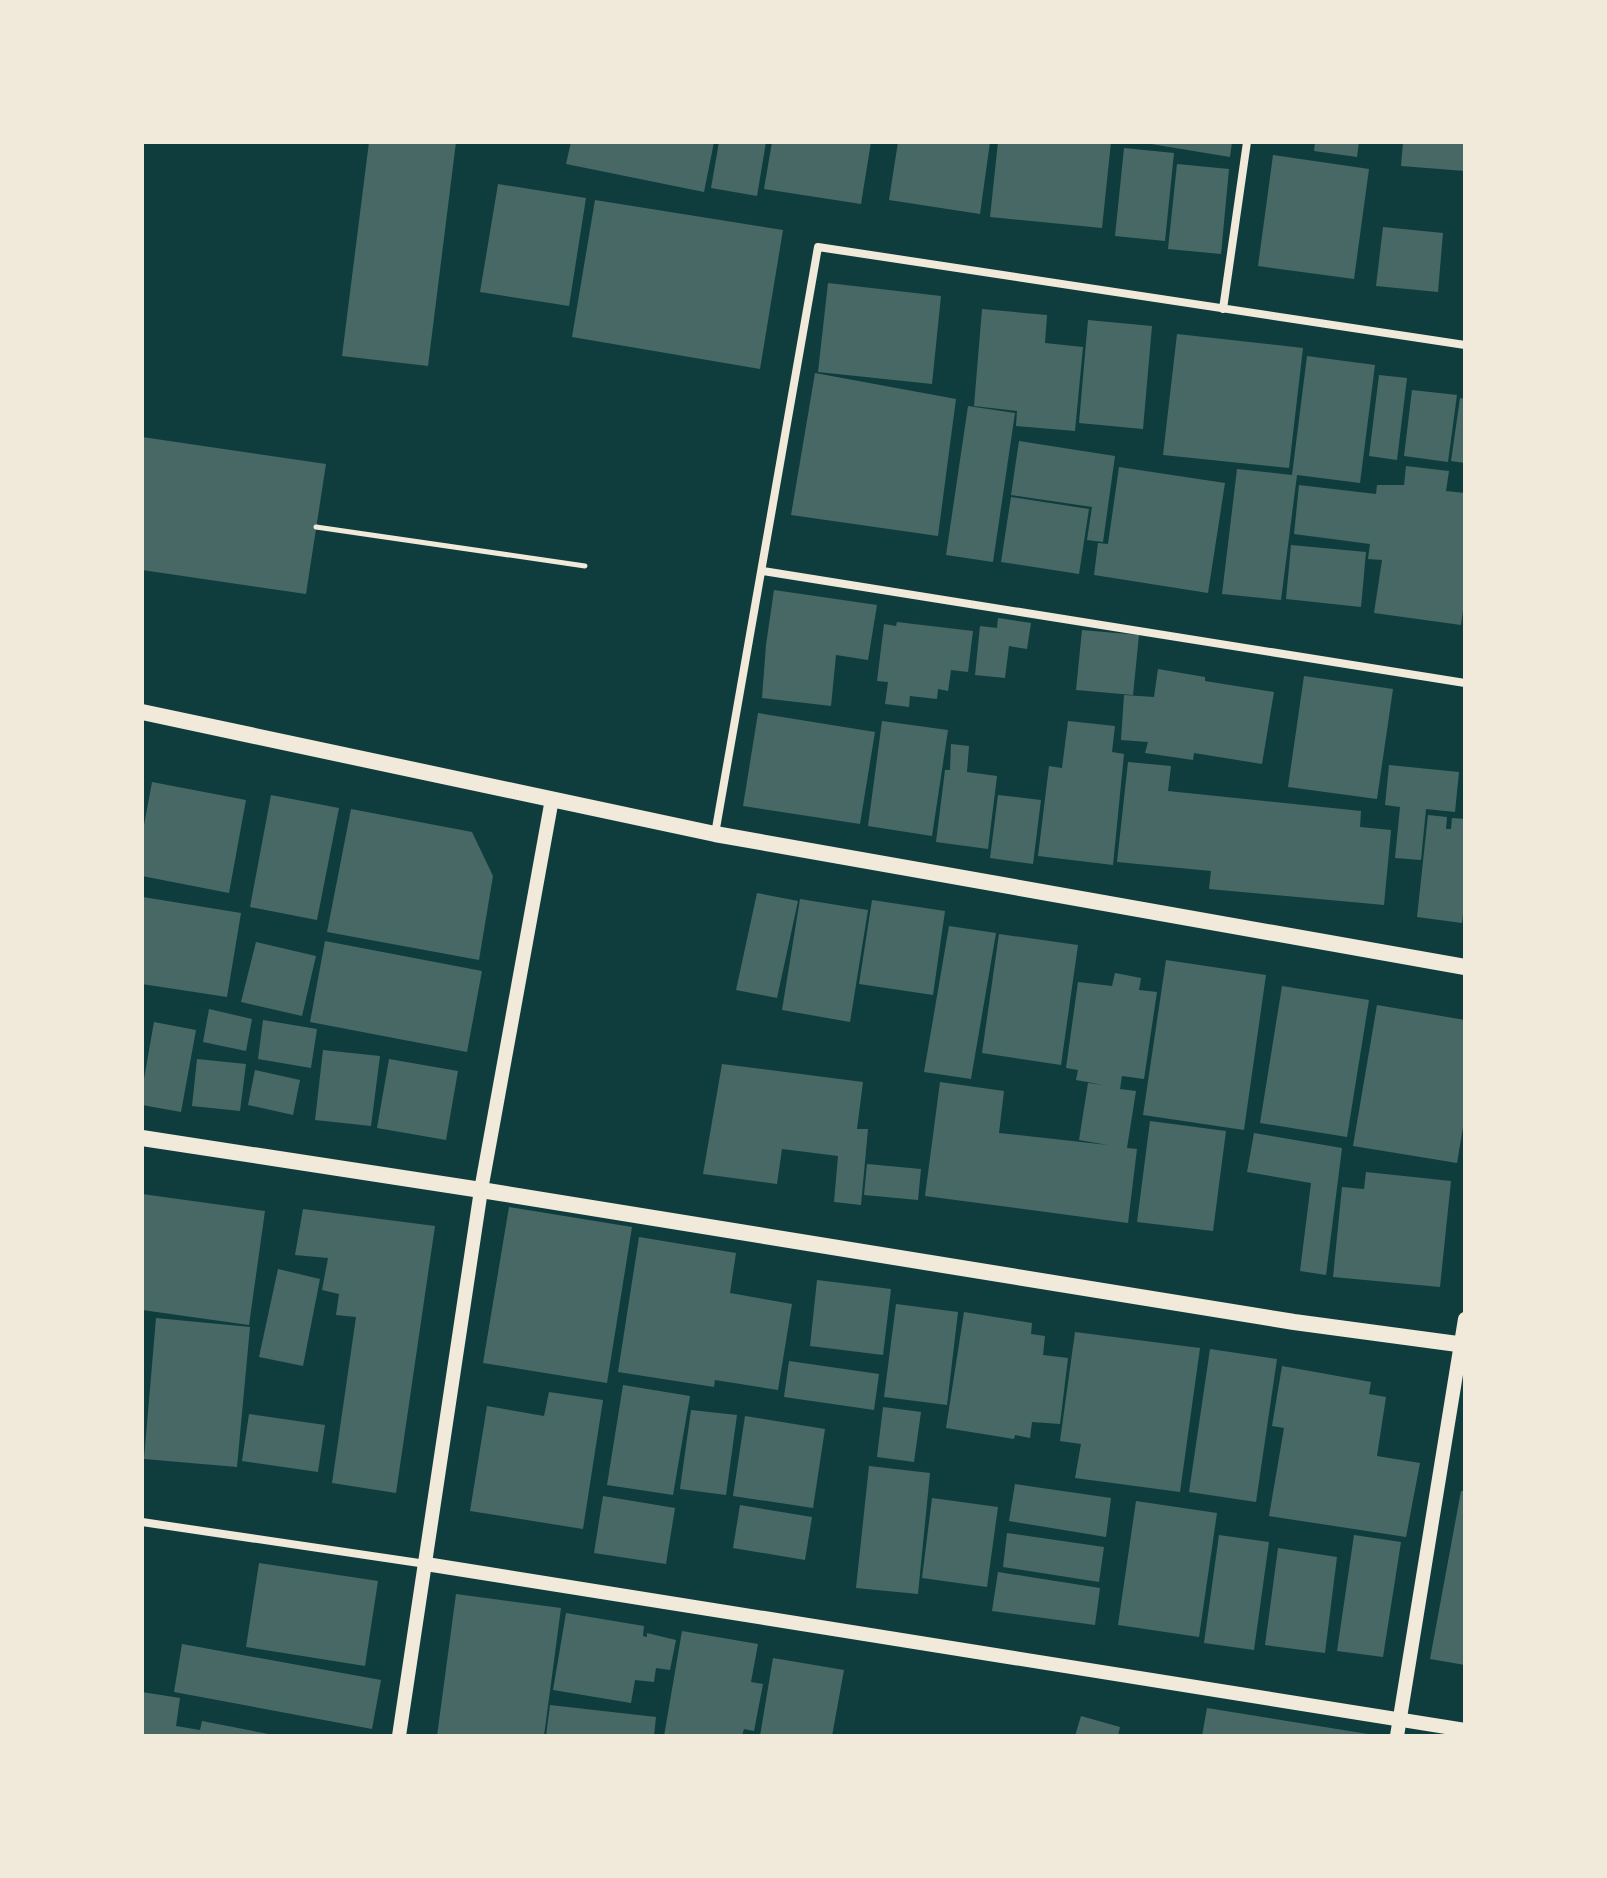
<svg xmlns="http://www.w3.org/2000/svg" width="1607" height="1878" font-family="Mulish,sans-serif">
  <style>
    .building { fill: #486865 }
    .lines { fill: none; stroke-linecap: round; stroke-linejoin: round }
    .path { stroke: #f1e9da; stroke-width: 5 }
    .minor { stroke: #f1e9da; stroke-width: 8 }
    .tertiary { stroke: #f1e9da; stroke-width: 14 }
    .secondary { stroke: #f1e9da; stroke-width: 16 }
  </style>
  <rect width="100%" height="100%" fill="#0f3d3e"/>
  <path class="building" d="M369,142H456L428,366L342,356Z
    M571,142H714L704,192L566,164Z
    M719,142H766L757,196L711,188Z
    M772,142H871L861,204L764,189Z
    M898,142H990L980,214L889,200Z
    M998,142H1111L1102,228L990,217Z
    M1139,142H1232L1230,157Z
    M1315,142H1359L1357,157L1314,151Z
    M1403,142H1465V171L1401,166Z
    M1124,148L1174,153L1165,241L1115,236Z
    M1273,155L1369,169L1354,279L1258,266Z
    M1177,164L1229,169L1221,254L1168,249Z
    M498,184L586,198L569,306L480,292Z
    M595,200L783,230L760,369L572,337Z
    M1383,227L1443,233L1438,292L1376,286Z
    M828,283L941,296L932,384L818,372Z
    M982,309L1047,315L1045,343L1083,347L1075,431L1016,426L1017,411L974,406Z
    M1088,320L1152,326L1143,429L1079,423Z
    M1177,334L1303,348L1289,468L1163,455Z
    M1307,356L1375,365L1360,483L1297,475L1281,600L1222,594L1237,469L1292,475Z
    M815,373L956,399L938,536L791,515Z
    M1379,375L1407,378L1397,460L1369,456Z
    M1412,390L1457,395L1448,462L1404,456Z
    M1460,398L1465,399V463L1451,461Z
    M968,406L1015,413L993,562L946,555Z
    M142,437L326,464L306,594L142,570Z
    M1019,441L1115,456L1103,542L1087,540L1092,507L1011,495Z
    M1406,466L1449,471L1446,491L1465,493V596L1461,625L1374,613L1382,560L1368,559L1370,544L1294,534L1299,485L1376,494L1377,485H1404Z
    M1119,467L1225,483L1208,593L1094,575L1098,543L1108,544Z
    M1011,497L1089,509L1079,574L1001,562Z
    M1291,545L1366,552L1361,607L1286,599Z
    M774,590L877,605L868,660L836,655L831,706L762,698L766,645Z
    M998,618L1031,623L1027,649L1009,646L1005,678L975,675L980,626L997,628Z
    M897,622L973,631L968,672L951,670L948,691L938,689L937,699L910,696L909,707L885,704L888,682L877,681L884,624L896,626Z
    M1082,630L1139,635L1133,695L1076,690Z
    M1158,669L1205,677V681L1274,692L1262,764L1194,753L1193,760L1145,753L1148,742L1121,740L1124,695L1154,697Z
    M1304,676L1393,689L1377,799L1288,787Z
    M758,713L875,732L860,824L743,806Z
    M882,721L948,730L932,836L868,826Z
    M1068,721L1115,726L1112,752L1124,754L1113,865L1038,856L1049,766L1062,768Z
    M951,744L969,746L967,772L997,776L988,849L936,842L945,770H950Z
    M1128,762L1171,766L1168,791L1361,811L1360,827L1391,830L1384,905L1209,889L1211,871L1117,862Z
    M1389,765L1459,772L1455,812L1426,809L1421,860L1395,858L1400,807L1385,805Z
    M152,782L246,800L229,893L142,876V836Z
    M271,795L339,808L317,920L250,907Z
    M998,795L1041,800L1033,864L990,858Z
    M351,809L472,832L493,876L479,960L327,932Z
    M1428,815L1447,817L1446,829H1451L1452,818L1465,819V898L1462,923L1417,917Z
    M757,893L798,901L777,998L736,990Z
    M143,897L241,913L227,997L142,984Z
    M800,899L868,910L850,1022L782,1010Z
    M872,900L945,911L933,995L859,984Z
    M949,926L996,933L971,1079L924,1072Z
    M999,934L1078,945L1061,1065L982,1053Z
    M325,941L482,971L467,1052L310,1022Z
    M256,942L316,956L302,1016L241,1002Z
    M1166,960L1266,975L1244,1130L1143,1115Z
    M1115,973L1141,978L1139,990L1157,992L1144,1079L1122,1076L1120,1089L1136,1091L1127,1148L1137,1149L1128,1223L925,1196L940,1082L1004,1091L999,1133L1108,1145L1079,1140L1088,1083L1104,1085L1076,1080L1078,1070L1066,1068L1078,982L1112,986Z
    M1282,986L1369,1000L1347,1137L1260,1123Z
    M1377,1005L1465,1020V1115L1457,1163L1353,1146Z
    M209,1009L252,1019L246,1051L203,1042Z
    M263,1020L317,1029L311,1068L258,1059Z
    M154,1022L196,1030L181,1112L142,1105V1090Z
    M323,1050L380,1056L371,1126L315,1120Z
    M197,1059L246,1064L240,1111L192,1106Z
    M389,1059L458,1071L446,1140L377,1128Z
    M722,1064L863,1082L857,1129H868L861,1205L834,1202L838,1156L782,1149L777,1184L703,1174Z
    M255,1070L300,1080L293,1115L248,1105Z
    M1150,1121L1226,1131L1213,1231L1137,1222Z
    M1254,1133L1342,1148L1326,1275L1300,1271L1311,1183L1247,1172Z
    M867,1164L921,1169L918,1200L864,1195Z
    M1366,1172L1451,1181L1440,1287L1333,1277L1342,1187L1364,1189Z
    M142,1194L265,1211L249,1325L142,1310Z
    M509,1207L632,1227L607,1383L483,1363Z
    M303,1209L435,1226L396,1493L332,1483L356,1317L336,1315L339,1294L322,1290L328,1258L295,1255Z
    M639,1237L736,1253L730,1293L792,1304L778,1390L715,1380L714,1387L618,1372Z
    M278,1269L320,1279L303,1366L259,1357Z
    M817,1280L891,1289L883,1355L810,1346Z
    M896,1304L958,1312L947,1405L884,1397Z
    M964,1312L1032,1323L1031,1334L1045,1336L1043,1355L1068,1358L1060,1424L1032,1422L1030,1438L1015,1435L1014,1439L946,1428Z
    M156,1318L250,1327L237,1467L144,1459Z
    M1075,1332L1200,1348L1180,1492L1075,1478L1081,1444L1060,1441Z
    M1210,1349L1277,1359L1256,1502L1189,1492Z
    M789,1361L879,1374L874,1410L784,1397Z
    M1282,1366L1371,1382L1369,1394L1386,1397L1377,1456L1420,1463L1406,1537L1269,1516L1284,1428L1272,1426Z
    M623,1385L690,1396L673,1495L607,1485Z
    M549,1392L603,1400L583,1529L470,1511L487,1406L544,1416Z
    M883,1407L921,1412L914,1462L877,1457Z
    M691,1410L737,1415L726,1495L680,1489Z
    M249,1414L325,1425L318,1472L242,1461Z
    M745,1416L825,1429L813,1508L733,1496Z
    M869,1466L930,1473L918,1594L856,1588Z
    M1015,1484L1111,1498L1106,1537L1009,1521Z
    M1461,1491H1465V1665L1430,1659Z
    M603,1496L675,1508L666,1564L594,1553Z
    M932,1498L998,1507L987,1587L922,1578Z
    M1136,1501L1217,1513L1199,1637L1118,1625Z
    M740,1505L812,1517L805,1560L733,1548Z
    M1007,1533L1104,1547L1099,1582L1003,1567Z
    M1219,1535L1269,1542L1254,1650L1204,1643Z
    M1354,1535L1401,1542L1383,1657L1337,1651Z
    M1278,1548L1337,1557L1325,1653L1265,1645Z
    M259,1563L378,1581L365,1666L246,1647Z
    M998,1572L1100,1588L1095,1625L992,1611Z
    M456,1594L561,1608L544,1736H437Z
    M566,1613L644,1626L643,1636L647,1637V1633L676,1640L670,1670L656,1668L654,1682L635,1680L631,1703L553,1690Z
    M682,1631L758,1644L751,1682L763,1684L754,1731L744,1729L742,1736H664Z
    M182,1644L381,1680L372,1729L174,1692Z
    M773,1658L844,1670L832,1736H760Z
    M142,1692L180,1698L176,1726L200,1730L202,1721L279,1736H142Z
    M550,1705L656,1717L654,1736H546Z
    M1207,1708L1368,1734V1736H1202Z
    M1081,1716L1120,1727L1118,1736H1075Z"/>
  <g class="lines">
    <path class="path" d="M316,527L585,566"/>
    <path class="minor" d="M1223,309L1247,142
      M763,571L1465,683
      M715,834L818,247L1465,345
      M142,1522L426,1564"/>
    <path class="tertiary" d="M426,1564L1465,1730
      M399,1736L481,1190L552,799
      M1397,1736L1465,1319"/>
    <path class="secondary" d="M142,712L715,834L1465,967
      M142,1138L481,1190L1294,1322L1465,1345"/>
  </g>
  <rect width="1607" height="1878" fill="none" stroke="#f1e9da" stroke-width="288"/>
</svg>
